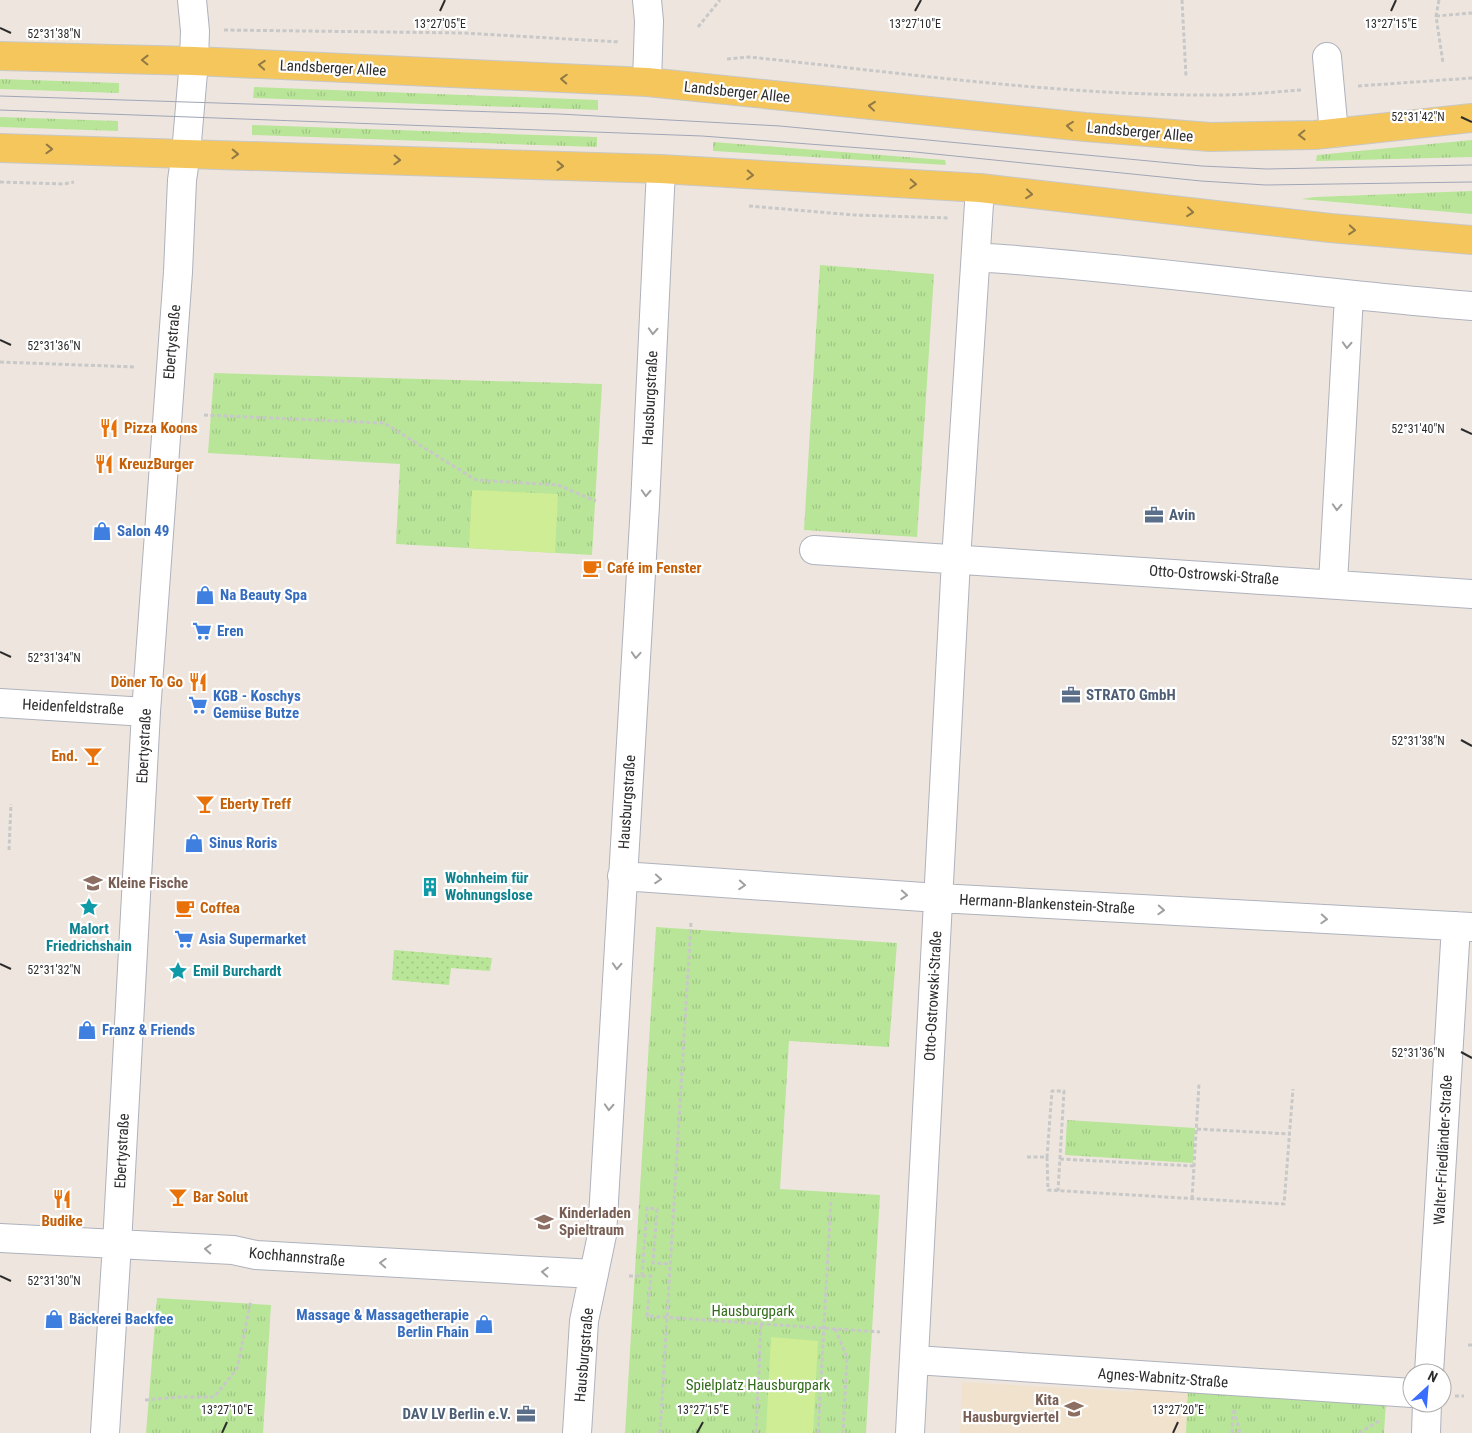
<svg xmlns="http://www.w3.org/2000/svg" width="1472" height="1433" font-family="'Roboto Condensed',sans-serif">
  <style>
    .education { fill: #f0e2cd }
    .grass { fill: url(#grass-tufts) }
    .garden { fill: url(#garden-dots) }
    .pitch { fill: #ceed95 }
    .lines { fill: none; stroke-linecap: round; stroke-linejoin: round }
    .minor-casing { stroke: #aeb2bc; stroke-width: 30 }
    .major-casing { stroke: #c8c8c8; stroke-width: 30 }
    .path { stroke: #c8c8c8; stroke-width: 3; stroke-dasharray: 4 2.5; stroke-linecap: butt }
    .minor { stroke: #fff; stroke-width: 28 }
    .major { stroke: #f4c65c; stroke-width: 28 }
    .tram { stroke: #a0a5b6; stroke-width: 1 }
    .oneway { stroke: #907944 }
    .oneway2 { stroke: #a0a0a0 }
    .ticks { fill: none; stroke: #2c2c2c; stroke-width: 2 }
    .labels { text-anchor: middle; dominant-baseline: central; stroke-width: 4.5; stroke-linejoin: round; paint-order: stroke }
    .street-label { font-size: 15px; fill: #2c2c2c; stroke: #fff }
    .food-label { font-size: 15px; font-weight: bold; fill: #c56008; stroke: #fff; text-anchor: start }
    .service-label { font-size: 15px; font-weight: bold; fill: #4e5e75; stroke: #fff; text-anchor: start }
    .shop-label { font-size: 15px; font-weight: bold; fill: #366cbe; stroke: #fff; text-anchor: start }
    .culture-label { font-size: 15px; font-weight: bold; fill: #0d838f; stroke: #fff; text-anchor: start }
    .education-label { font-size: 15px; font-weight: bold; fill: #785e54; stroke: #fff; text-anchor: start }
    .park-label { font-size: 15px; fill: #306c19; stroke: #fff }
    .ticks-label { font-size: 12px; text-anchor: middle; fill: #2c2c2c; stroke: #fff; stroke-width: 4.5; stroke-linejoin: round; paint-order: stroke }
  </style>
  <defs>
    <pattern id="grass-tufts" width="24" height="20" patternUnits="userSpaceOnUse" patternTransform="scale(1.25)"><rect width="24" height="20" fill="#b9e599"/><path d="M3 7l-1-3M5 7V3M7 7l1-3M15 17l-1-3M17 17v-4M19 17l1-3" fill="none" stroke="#9fc584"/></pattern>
    <pattern id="garden-dots" width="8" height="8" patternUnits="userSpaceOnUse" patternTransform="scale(1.25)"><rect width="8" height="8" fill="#b9e599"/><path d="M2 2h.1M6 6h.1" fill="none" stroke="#9fc584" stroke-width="1.8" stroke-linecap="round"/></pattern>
  </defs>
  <rect width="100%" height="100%" fill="#eee6de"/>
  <path class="education" d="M962,1382L1134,1392L1135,1387L1188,1390L1186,1433H960Z"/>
  <path class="grass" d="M0,79L119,83V93L0,89Z
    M254,87L598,100V110L253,98Z
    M0,117L118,121V131L0,127Z
    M252,125L597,137V147L252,135Z
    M1472,140V157L1316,161L1317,155Z
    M713,142L945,160L946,165L713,151Z
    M1472,191V214L1301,199L1315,197Z
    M820,265L934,274L917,537L804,530Z
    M214,373L602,384L592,555L396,544L400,464L208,453Z
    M656,927L897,943L889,1047L789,1041L780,1189L880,1195L866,1433H625Z
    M1067,1120L1195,1128L1193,1163L1065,1155Z
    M157,1298L271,1305L263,1433H146Z
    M1188,1390L1386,1401L1384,1433H1186Z"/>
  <path class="garden" d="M394,950L492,958L490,971L451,968L449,985L392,980Z"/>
  <path class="pitch" d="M472,490L558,494L555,553L469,548Z
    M771,1337L818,1341L813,1433H766Z"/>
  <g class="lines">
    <g class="minor-casing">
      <path id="minor" d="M647,0L649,21L647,82
        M1327,57L1334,133
        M976,257C1142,268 1307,293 1472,306
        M814,550L1472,594
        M1333,583L1349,296
        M0,703L146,712
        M622,876L938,898L1472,927
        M0,1238L233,1250L256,1255L594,1274
        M915,1360L1412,1393
        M1429,1373L1456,926
        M105,1433L117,1244L146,712L178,272L182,180L186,153L194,61L195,31L192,0
        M577,1433L584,1321L602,1235L645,505L661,169
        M910,1433L956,560L980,188
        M1426,1433L1427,1403"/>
    </g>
    <g class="major-casing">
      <path id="major" d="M0,56L194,61L647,82L1085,127L1210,137L1315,135L1472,118
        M0,148L661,169L980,188L1330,228L1472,240"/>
    </g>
    <path class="path" d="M1182,0L1186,77
      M1439,0L1436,16L1443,63
      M1436,16L1472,13
      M698,27L720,0
      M224,30L464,33L620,42
      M727,59L749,57C905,73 1061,96 1218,95C1246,95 1274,92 1301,90
      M1358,86L1472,78
      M0,182L64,184L74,182
      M749,206L854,215L950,218
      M0,362L135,367
      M204,415L384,423L476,480L558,485L596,501
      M9,850L11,804
      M1197,1129L1290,1134
      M1027,1157H1047L1052,1091H1064L1058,1191
      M1047,1157L1048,1190L1284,1204L1293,1089
      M1060,1159L1194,1166
      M1192,1199L1199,1084
      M629,1276H651L647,1316L880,1332
      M642,1276L647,1208L657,1209L653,1263L670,1264
      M835,1329L847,1357L843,1433
      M1468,1345H1472
      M1455,1396H1464
      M145,1400L178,1397H214L237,1369L251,1300
      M1234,1410L1240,1433
      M660,1433L691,922
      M756,1433L761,1324
      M818,1433L831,1199
      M1232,1433L1233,1411
      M1359,1433L1379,1421"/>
    <use href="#minor" class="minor"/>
    <use href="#major" class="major"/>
    <path class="tram" d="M0,96L559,114L780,126L1202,166L1267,169L1472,165
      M0,110L702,136L915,152L1201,181L1266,185L1472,182"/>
  </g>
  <defs><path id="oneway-chevron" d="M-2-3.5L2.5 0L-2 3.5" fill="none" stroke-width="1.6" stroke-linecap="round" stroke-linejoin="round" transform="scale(1.25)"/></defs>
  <g class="oneway">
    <use href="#oneway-chevron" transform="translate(145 60) rotate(-179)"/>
    <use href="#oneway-chevron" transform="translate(262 65) rotate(-176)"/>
    <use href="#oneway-chevron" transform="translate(564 79) rotate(-177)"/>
    <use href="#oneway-chevron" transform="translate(872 106) rotate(-174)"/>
    <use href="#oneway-chevron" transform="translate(1070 126) rotate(-174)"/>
    <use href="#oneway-chevron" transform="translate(1302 135) rotate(179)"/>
    <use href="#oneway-chevron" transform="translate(49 149) rotate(2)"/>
    <use href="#oneway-chevron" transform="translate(235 154) rotate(2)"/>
    <use href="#oneway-chevron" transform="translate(397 160) rotate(2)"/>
    <use href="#oneway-chevron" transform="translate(560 166) rotate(2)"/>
    <use href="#oneway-chevron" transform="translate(750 175) rotate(3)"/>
    <use href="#oneway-chevron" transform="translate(913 184) rotate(3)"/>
    <use href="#oneway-chevron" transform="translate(1029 194) rotate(6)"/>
    <use href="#oneway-chevron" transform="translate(1190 212) rotate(6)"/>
    <use href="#oneway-chevron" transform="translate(1352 230) rotate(5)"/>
  </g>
  <g class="oneway2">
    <use href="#oneway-chevron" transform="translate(653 331) rotate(93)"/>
    <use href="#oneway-chevron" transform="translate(1347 345) rotate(93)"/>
    <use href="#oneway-chevron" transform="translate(646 493) rotate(93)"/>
    <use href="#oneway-chevron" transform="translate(1337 507) rotate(93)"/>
    <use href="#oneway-chevron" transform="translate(636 655) rotate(94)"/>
    <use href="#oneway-chevron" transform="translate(658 879) rotate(4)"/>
    <use href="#oneway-chevron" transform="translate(742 885) rotate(4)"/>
    <use href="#oneway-chevron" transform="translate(904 895) rotate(4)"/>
    <use href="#oneway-chevron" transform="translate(1161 910) rotate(3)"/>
    <use href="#oneway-chevron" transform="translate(1324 919) rotate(3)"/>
    <use href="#oneway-chevron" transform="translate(617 966) rotate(93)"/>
    <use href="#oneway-chevron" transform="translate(609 1107) rotate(93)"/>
    <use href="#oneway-chevron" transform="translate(208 1249) rotate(-177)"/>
    <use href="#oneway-chevron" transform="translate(383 1263) rotate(-177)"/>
    <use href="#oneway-chevron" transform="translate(545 1272) rotate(-177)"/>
  </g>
  <path class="ticks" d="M440,11L445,0M915,11L921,0M1391,11L1396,0M0,28L11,33M1461,117L1472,122M0,340L11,345M1461,429L1472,434M0,652L11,657M1461,740L1472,746M0,964L11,969M1461,1052L1472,1058M0,1276L11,1281M222,1433L227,1422M697,1433L703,1422M1173,1433L1178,1422"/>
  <defs>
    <g id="restaurant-bare" transform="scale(1.5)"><path d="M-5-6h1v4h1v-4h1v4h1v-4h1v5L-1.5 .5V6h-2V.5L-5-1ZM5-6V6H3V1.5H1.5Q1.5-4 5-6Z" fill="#e8710a" stroke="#fff" stroke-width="2.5" paint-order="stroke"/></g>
    <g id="office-bare" transform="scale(1.5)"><path d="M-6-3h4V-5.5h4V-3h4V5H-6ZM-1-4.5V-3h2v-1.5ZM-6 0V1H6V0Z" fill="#5c6f8a" stroke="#fff" stroke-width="2.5" paint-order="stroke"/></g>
    <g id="shop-bare" transform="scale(1.5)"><path d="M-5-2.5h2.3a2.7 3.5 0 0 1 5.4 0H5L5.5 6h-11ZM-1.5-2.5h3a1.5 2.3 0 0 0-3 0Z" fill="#3f7fe0" stroke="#fff" stroke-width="2.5" paint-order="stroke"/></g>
    <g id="cafe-bare" transform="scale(1.5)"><path d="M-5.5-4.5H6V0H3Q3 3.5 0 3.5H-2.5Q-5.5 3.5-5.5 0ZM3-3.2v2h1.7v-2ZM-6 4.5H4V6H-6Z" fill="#e8710a" stroke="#fff" stroke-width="2.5" paint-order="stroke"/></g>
    <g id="supermarket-bare" transform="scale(1.5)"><path d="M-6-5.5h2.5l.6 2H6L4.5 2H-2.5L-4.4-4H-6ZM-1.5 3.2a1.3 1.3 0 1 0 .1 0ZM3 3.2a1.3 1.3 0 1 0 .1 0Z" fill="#3f7fe0" stroke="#fff" stroke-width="2.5" paint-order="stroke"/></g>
    <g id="bar-bare" transform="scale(1.5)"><path d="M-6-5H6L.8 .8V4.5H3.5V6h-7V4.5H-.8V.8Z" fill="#e8710a" stroke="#fff" stroke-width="2.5" paint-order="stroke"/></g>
    <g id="school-bare" transform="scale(1.5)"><path d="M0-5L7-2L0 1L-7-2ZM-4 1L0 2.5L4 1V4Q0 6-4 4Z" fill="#8d6e63" stroke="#fff" stroke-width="2.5" paint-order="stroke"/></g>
    <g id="building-bare" transform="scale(1.5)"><path d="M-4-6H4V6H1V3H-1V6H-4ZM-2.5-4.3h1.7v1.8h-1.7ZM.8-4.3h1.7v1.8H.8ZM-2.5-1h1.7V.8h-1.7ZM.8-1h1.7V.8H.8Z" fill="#0f9aa8" stroke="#fff" stroke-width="2.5" paint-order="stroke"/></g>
    <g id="sight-bare" transform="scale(1.5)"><path d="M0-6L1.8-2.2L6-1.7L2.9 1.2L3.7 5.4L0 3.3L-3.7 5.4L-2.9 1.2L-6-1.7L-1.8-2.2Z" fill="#0f9aa8" stroke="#fff" stroke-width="2.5" paint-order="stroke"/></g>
  </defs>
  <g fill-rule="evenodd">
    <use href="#restaurant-bare" x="109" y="428"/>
    <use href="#restaurant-bare" x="104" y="464"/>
    <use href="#office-bare" x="1154" y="515"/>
    <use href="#shop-bare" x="102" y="531"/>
    <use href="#cafe-bare" x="592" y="568"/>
    <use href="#shop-bare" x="205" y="595"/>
    <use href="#supermarket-bare" x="202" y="631"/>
    <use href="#restaurant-bare" x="198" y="682"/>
    <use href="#office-bare" x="1071" y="695"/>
    <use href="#supermarket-bare" x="198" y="705"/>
    <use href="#bar-bare" x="93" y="756"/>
    <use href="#bar-bare" x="205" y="804"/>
    <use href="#shop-bare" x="194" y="843"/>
    <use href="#school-bare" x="93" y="883"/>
    <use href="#building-bare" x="430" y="887"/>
    <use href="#sight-bare" x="89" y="907"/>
    <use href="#cafe-bare" x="185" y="908"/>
    <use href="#supermarket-bare" x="184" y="939"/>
    <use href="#sight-bare" x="178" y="971"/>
    <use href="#shop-bare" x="87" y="1030"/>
    <use href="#bar-bare" x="178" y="1197"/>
    <use href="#restaurant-bare" x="62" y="1199"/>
    <use href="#school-bare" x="544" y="1222"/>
    <use href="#shop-bare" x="54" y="1319"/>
    <use href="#shop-bare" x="484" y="1324"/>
    <use href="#school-bare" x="1074" y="1409"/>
    <use href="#office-bare" x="526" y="1414"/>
  </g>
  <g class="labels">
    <g class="street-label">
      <text transform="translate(333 68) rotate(3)">Landsberger Allee</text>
      <text transform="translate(737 92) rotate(6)">Landsberger Allee</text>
      <text transform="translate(1140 132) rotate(5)">Landsberger Allee</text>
      <text transform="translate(172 342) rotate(-85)">Ebertystraße</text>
      <text transform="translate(650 398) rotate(-87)">Hausburgstraße</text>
      <text transform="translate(1214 575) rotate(4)">Otto-Ostrowski-Straße</text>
      <text transform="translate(73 707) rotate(3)">Heidenfeldstraße</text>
      <text transform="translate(144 746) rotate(-87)">Ebertystraße</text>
      <text transform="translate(627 802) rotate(-86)">Hausburgstraße</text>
      <text transform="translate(1047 904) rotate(3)">Hermann-Blankenstein-Straße</text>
      <text transform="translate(933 996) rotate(-87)">Otto-Ostrowski-Straße</text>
      <text transform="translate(1443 1150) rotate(-87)">Walter-Friedländer-Straße</text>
      <text transform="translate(122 1151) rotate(-87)">Ebertystraße</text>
      <text transform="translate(297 1257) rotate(5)">Kochhannstraße</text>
      <text transform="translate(584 1355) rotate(-85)">Hausburgstraße</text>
      <text transform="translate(1163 1378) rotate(4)">Agnes-Wabnitz-Straße</text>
    </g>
    <g class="food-label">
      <text x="124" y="428">Pizza Koons</text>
      <text x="119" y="464">KreuzBurger</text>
      <text x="607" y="568">Café im Fenster</text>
      <text x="183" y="682" text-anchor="end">Döner To Go</text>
      <text x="78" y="756" text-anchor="end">End.</text>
      <text x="220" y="804">Eberty Treff</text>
      <text x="200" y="908">Coffea</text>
      <text x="193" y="1197">Bar Solut</text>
      <text x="62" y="1221" text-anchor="middle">Budike</text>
    </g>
    <g class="service-label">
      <text x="1169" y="515">Avin</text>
      <text x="1086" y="695">STRATO GmbH</text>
      <text x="511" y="1414" text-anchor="end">DAV LV Berlin e.V.</text>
    </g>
    <g class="shop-label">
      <text x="117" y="531">Salon 49</text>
      <text x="220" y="595">Na Beauty Spa</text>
      <text x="217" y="631">Eren</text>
      <text x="213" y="696">KGB - Koschys<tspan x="213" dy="17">Gemüse Butze</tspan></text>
      <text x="209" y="843">Sinus Roris</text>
      <text x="199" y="939">Asia Supermarket</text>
      <text x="102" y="1030">Franz &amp; Friends</text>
      <text x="469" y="1315" text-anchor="end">Massage &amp; Massagetherapie<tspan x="469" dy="17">Berlin Fhain</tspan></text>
      <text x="69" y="1319">Bäckerei Backfee</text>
    </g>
    <g class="culture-label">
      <text x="445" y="878">Wohnheim für<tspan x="445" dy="17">Wohnungslose</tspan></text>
      <text x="89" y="929" text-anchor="middle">Malort<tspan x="89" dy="17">Friedrichshain</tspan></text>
      <text x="193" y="971">Emil Burchardt</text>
    </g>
    <g class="education-label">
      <text x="108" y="883">Kleine Fische</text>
      <text x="559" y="1213">Kinderladen<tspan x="559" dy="17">Spieltraum</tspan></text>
      <text x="1059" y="1400" text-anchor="end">Kita<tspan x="1059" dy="17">Hausburgviertel</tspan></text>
    </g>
    <g class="park-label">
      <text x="753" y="1311">Hausburgpark</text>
      <text x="758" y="1385">Spielplatz Hausburgpark</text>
    </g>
  </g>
  <g class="ticks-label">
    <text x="440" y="28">13°27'05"E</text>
    <text x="915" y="28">13°27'10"E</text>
    <text x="1391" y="28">13°27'15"E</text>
    <text x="54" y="38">52°31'38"N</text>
    <text x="1418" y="121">52°31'42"N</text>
    <text x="54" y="350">52°31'36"N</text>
    <text x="1418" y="433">52°31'40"N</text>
    <text x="54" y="662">52°31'34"N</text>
    <text x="1418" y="745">52°31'38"N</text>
    <text x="54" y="974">52°31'32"N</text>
    <text x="1418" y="1057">52°31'36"N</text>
    <text x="54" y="1285">52°31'30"N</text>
    <text x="227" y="1414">13°27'10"E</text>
    <text x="703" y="1414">13°27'15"E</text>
    <text x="1178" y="1414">13°27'20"E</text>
  </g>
  <g transform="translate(1427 1388) rotate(26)"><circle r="24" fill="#ffffff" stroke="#ababab"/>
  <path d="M0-4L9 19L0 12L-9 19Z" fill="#3a6dfe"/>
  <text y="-8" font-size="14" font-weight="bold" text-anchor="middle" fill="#2c2c2c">N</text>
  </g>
</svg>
